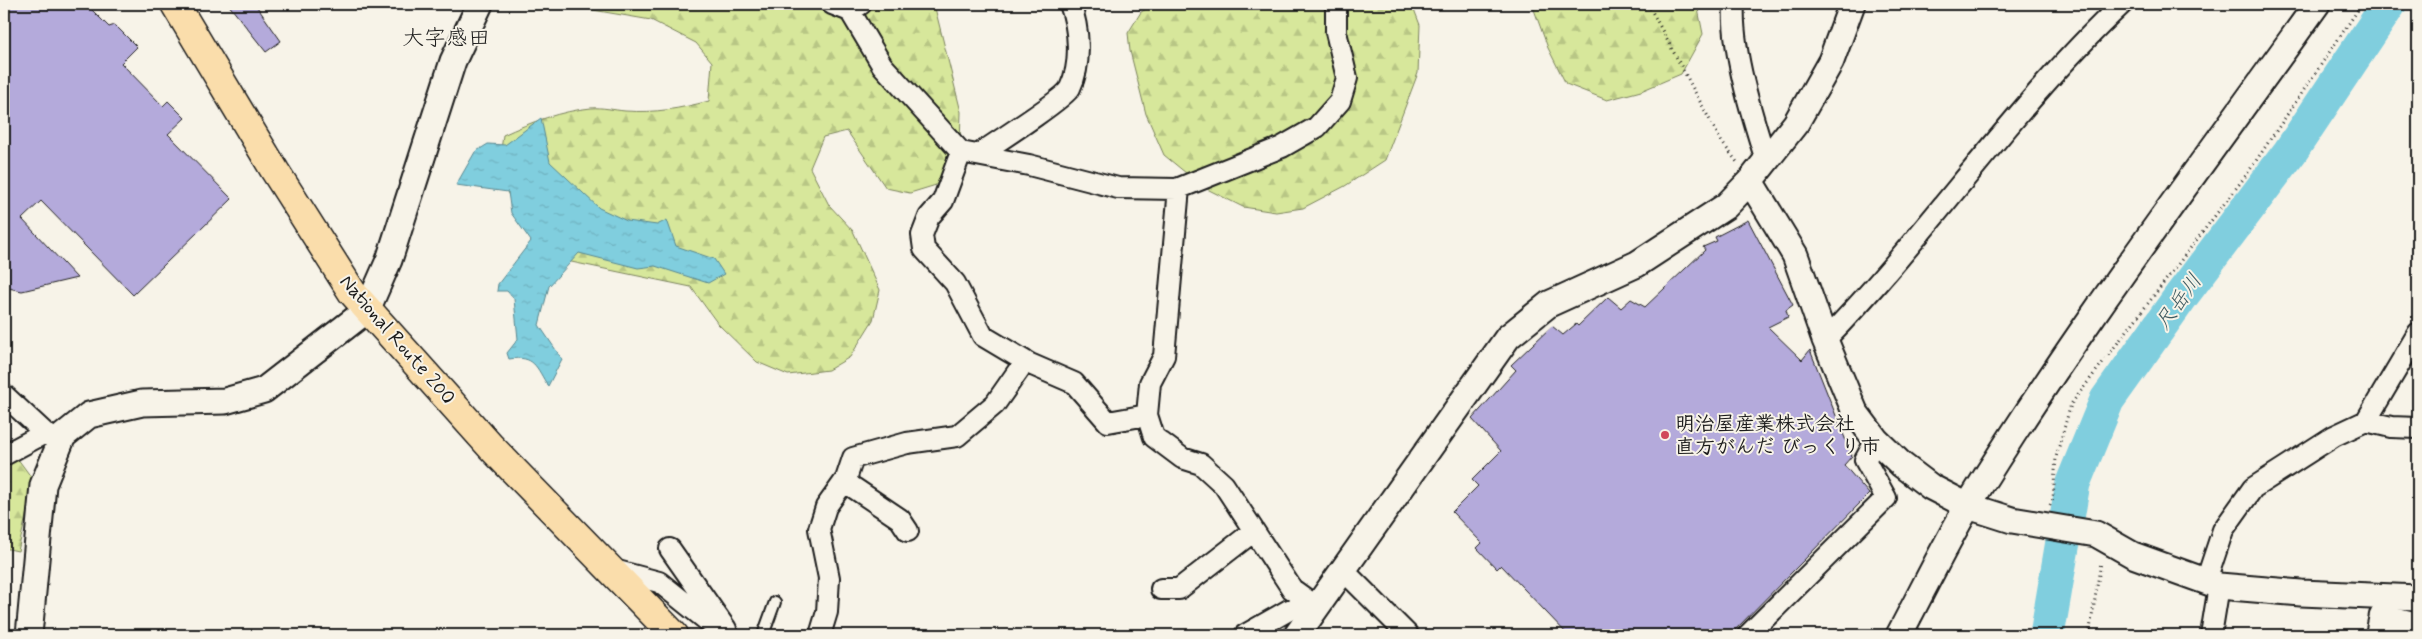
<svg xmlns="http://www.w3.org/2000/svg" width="2422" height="639" font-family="Mynerve,'Klee One',sans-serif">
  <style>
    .forest { fill: url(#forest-firs); stroke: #7a825c }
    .water { fill: url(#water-ripples); stroke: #588790 }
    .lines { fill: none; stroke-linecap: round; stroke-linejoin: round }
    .river { stroke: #80cede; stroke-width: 35 }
    .building { fill: #b4aadb; stroke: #1c1c1c }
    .service-casing { stroke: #1c1c1c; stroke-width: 14 }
    .minor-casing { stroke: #1c1c1c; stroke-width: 24 }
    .tertiary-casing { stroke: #1c1c1c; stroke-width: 29 }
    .trunk-casing { stroke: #1c1c1c; stroke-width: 31 }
    .path { stroke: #1c1c1c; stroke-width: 3; stroke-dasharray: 1 4; stroke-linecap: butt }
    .service { stroke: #f7f3e8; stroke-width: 10 }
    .minor { stroke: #f7f3e8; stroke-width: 20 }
    .tertiary { stroke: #f7f3e8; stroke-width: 25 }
    .trunk { stroke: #faddab; stroke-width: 28 }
    .poi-dot { fill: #d1495b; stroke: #f7f3e8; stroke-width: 2 }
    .labels { text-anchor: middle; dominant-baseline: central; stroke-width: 4; stroke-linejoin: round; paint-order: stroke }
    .street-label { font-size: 20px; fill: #1c1c1c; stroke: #f7f3e8 }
    .poi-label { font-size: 20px; font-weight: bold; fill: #1c1c1c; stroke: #f7f3e8; text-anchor: start }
    .water-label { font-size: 21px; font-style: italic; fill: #3f5a60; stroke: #f7f3e8 }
    .quarter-label { font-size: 22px; fill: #1c1c1c; stroke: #f7f3e8 }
  </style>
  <defs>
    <pattern id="forest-firs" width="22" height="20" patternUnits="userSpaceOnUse" patternTransform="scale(1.25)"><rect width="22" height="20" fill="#d7e79b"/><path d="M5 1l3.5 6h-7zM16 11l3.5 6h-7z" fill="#b8c685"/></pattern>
    <pattern id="water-ripples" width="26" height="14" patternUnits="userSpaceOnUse" patternTransform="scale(1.25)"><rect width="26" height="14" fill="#80cede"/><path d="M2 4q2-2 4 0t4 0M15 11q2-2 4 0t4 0" fill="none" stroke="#6eb0be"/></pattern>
  </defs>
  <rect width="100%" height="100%" fill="#f7f3e8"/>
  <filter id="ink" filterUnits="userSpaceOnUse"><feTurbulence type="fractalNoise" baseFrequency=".02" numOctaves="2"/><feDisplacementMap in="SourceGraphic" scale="10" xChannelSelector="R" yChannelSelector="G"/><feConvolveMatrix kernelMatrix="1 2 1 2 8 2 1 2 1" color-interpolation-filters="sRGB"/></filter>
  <g filter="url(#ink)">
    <path class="forest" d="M558,4H934L961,112L960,144L936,185L910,193L886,188L847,131L823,137L810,168L829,205L853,231L880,290L873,320L850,357L828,370L788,375L757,362L718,324L691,287L557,259L519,218L504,185L499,165L503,135C531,122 561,111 591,108C602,107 614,110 625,111C657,113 678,109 709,101L712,62L696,43L651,20Z
      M1155,4H1412L1420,25L1418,73L1385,160L1345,186L1303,208L1276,212L1243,207L1203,187L1164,155L1146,114L1130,51L1128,33L1141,12Z
      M1532,4H1697L1703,34L1681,74L1641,91L1607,100L1566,84L1548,48Z
      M12,451L34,481L18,551L4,548V456Z"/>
    <path class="water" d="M541,118L550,162L599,208L627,221L657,225L667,220L676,246L714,259L724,274L708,283L655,266L638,268L579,253L549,286L539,325L562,359L548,386C536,367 535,355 509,359L507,353L518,339L514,299L507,291H497L498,284L531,241L511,213L508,192L456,185L475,152L488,144L505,145Z"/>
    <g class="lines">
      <path class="river" d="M2047,635L2073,483L2107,400L2182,295L2290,152L2389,4"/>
    </g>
    <path class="building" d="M4,4H86L109,27L115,25L137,47L121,63L163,106L168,101L185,118L168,134L232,199L133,295L41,201L22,219L77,278L22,291L4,287Z
      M228,4H255L281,41L266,52Z
      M1748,220L1793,305L1786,310L1788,317L1768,327L1802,360L1810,350L1852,456L1844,465L1869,494L1730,635H1568L1501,565L1497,569L1477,548L1482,543L1452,512L1478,486L1472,480L1501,451L1472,419L1516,370L1511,365L1552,326L1563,335L1576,324L1578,326L1608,297L1621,308L1631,299L1645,307L1705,250L1703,247L1717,241L1715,237Z"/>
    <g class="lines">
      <g class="service-casing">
        <path id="service" d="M763,635L775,602"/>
      </g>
      <g class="minor-casing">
        <path id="minor" d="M832,4L850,11L861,4
          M1734,4C1731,49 1752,116 1766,160
          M850,11L882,65L961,152L1029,165L1118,188L1177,189L1282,147L1317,127L1340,101L1347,78L1336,32V4
          M961,152L943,201L929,217L922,235L924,249L955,283L983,336L1030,364L1074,383L1108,422L1147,415
          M979,154C994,144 1065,98 1070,88C1082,63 1079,28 1070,4
          M1179,188L1164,356L1150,383L1147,415L1154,437L1182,458L1201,464L1224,485L1292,589L1317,607
          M1825,340C1930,233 2013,106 2122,4
          M4,395L45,433L61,443
          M2366,421L2391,427L2418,428
          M4,455L45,433
          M908,531L900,519L851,486L846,479L853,458L907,443L957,436L995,404L1025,361
          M670,549L726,629
          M610,569L659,582L725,635
          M1343,570L1408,635
          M2206,581L2223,530L2253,488L2334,436L2366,421L2418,333
          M1161,589H1179L1254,531
          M820,635L827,612L829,578L819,529L826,507L846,479
          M1245,635L1289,610L1310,602
          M1748,635L1886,498L1865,460L1876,440
          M2211,635L2219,586
          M2376,635L2380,615L2418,624"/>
      </g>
      <g class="tertiary-casing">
        <path id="tertiary" d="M1750,181L1795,255L1825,340L1855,412L1876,440L1902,465L1931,487L1968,506L2012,520L2096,534L2133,555L2219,586L2301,593L2418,598
          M29,635L43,485L63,436L89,415L142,403L225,401L264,390L367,310L389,260L453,61L480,4
          M1297,635L1508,337L1549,304L1637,264L1726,206L1750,181L1796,123L1831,61L1852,4
          M1899,635C1922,592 1944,546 1969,504C2075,331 2199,169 2317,4"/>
      </g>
      <g class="trunk-casing">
        <path id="trunk" d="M175,4L275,171L352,292L491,447L674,635"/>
      </g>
      <path class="path" d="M1648,4L1721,141L1737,162
        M2050,505L2053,499L2056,457L2071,404L2247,174L2362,4
        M2089,635L2101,562"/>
      <use href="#service" class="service"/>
      <use href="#minor" class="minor"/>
      <use href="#tertiary" class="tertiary"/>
      <use href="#trunk" class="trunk"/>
    </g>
  </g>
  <circle class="poi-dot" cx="1665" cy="435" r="5"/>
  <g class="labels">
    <g class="street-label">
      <text transform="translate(397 340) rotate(49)">National Route 200</text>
    </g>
    <g class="poi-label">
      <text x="1675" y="424">明治屋産業株式会社<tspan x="1675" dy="23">直方がんだ びっくり市</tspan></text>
    </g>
    <g class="water-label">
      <text transform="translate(2179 302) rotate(-54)">尺岳川</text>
    </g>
    <g class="quarter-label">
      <text x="446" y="39">大字感田</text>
    </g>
  </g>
  <rect width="2422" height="639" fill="none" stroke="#f7f3e8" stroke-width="20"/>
  <rect x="10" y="10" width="2402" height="619" fill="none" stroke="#1c1c1c" stroke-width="2" filter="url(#ink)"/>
</svg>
